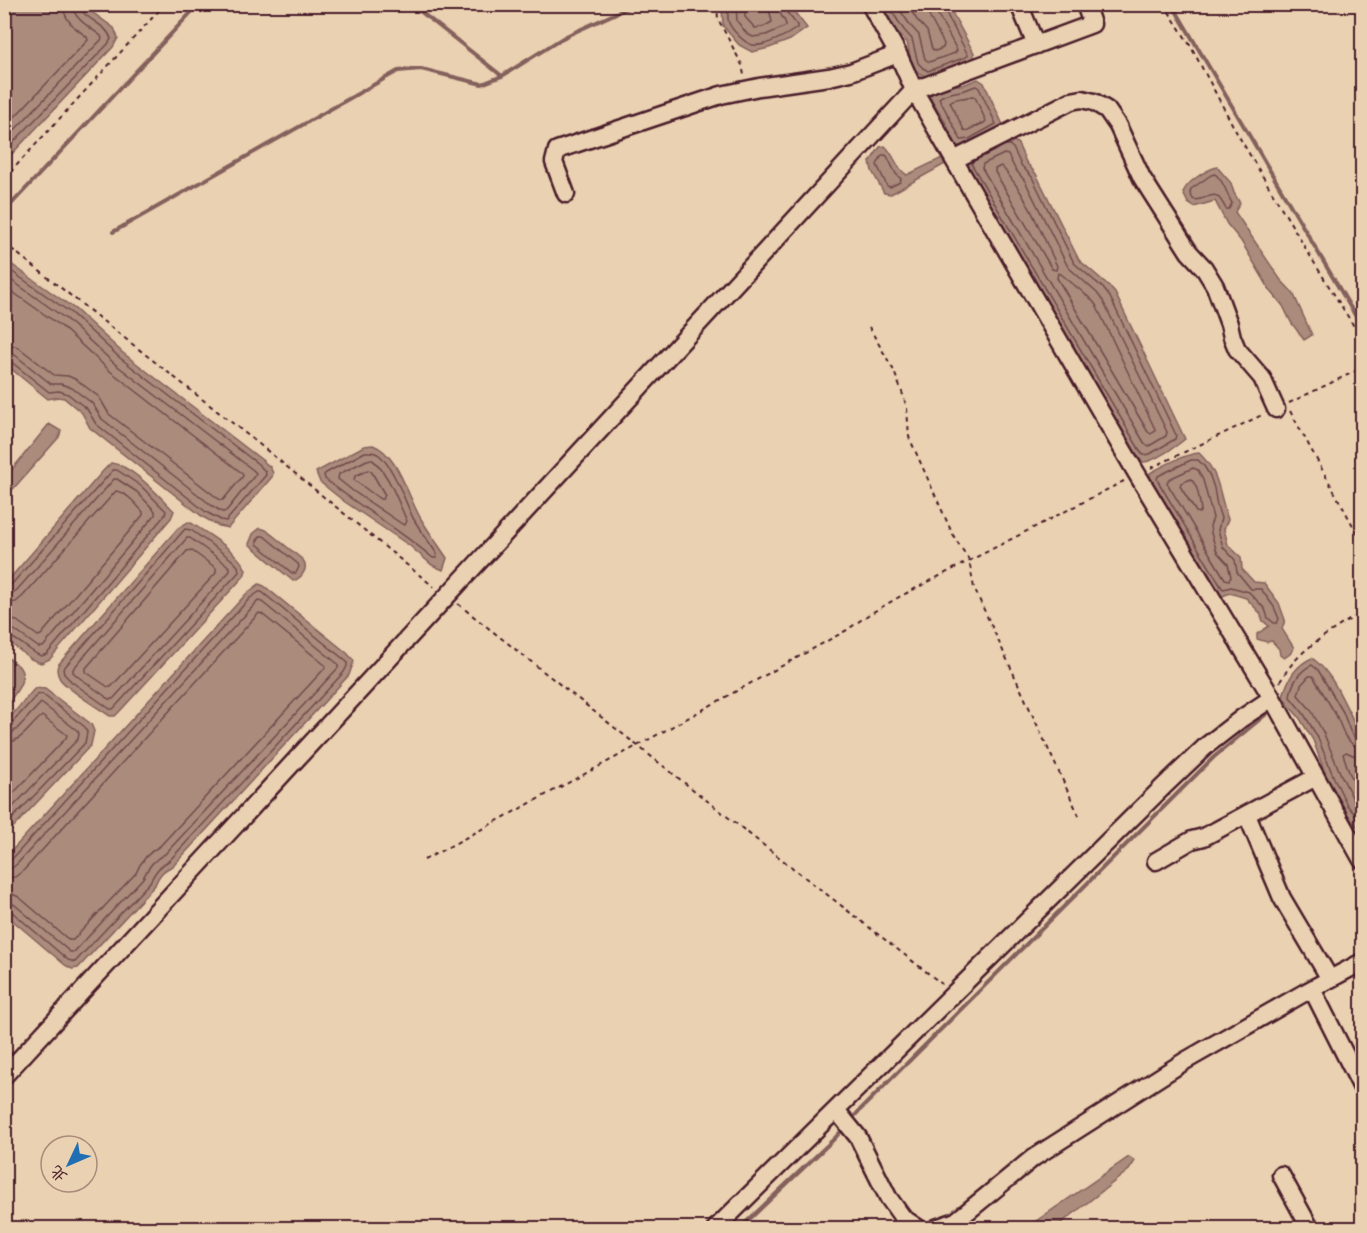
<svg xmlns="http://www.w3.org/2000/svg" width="1367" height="1233" font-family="Pangolin,'LXGW WenKai TC',sans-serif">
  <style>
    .water { fill: #ab8b7c; stroke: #84605c; stroke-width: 1.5 }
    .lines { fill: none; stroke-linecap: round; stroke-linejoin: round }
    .shore { stroke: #714a4b; stroke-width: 1.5 }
    .stream { stroke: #84605c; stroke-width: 4 }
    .minor-casing { stroke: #4a1f2b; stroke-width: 21 }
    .path { stroke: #4a1f2b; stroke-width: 2; stroke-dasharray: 4.5 4.5; stroke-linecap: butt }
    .minor { stroke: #ead1b1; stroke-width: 16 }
  </style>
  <rect width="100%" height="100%" fill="#ead1b1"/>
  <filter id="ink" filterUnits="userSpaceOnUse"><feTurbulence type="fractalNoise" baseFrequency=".0167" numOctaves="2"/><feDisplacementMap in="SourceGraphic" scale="12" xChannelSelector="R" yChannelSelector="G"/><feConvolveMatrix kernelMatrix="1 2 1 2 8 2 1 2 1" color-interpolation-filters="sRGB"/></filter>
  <g filter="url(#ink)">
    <path class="water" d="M5,4L82,5L114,28L118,38L113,47L5,161Z
      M723,5H789L807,28L790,40L769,48L752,52L739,45L723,26L722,8Z
      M880,5H948L974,53V58L970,62L927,77L919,73L912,66L907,42L899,34Z
      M978,79L984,83L1003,125C995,136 969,147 955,146C951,134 947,123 940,113C936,107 932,102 930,95L941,89L952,85H963Z
      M1011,138L1018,144L1026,162L1036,174L1079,260L1107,284L1115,293L1185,439C1178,445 1152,463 1143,462C1141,461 1140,460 1138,459L964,165L963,160Z
      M885,146C895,155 896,169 907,175L944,157L945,164L891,194L884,193L872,171L870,162L880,147Z
      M1217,167L1231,183L1234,193L1240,203L1235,212L1280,279L1293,293L1312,335L1304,340L1291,322L1283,306L1270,290L1241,241L1227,224L1215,201L1194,207L1188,203L1183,193C1186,182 1206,170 1217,167Z
      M4,259L75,309L123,353L262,460L270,467L273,473L272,477L228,528L219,526L203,517L90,428L82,413L64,398L58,397L48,399L5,364Z
      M49,424L61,431L59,437L5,498V478Z
      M373,445C398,454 408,497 421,519C429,532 438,545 447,558L443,570L432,565L410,546L345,502L320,482L316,472L364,446Z
      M1199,453C1221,474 1218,493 1228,519L1224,529L1228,545L1241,557L1242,569L1254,582L1264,583L1279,603L1285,620L1282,629L1294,648L1290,654L1284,658L1280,655L1279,649L1272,641L1267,642L1257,639V634L1269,626L1263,621L1260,613L1246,598L1230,593L1220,597L1150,479V473C1165,465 1182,455 1199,453Z
      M111,463C132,465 159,496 174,511L171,518L50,659L41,663L31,659L5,639V584L103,471Z
      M188,522L193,524C210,536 238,551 246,570L244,576L120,711L115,716H110C96,706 69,691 60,679C57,674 56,670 58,665L178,528Z
      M260,528L266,530L303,560C309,568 302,578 293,581L249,544L253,534Z
      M259,584L264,586L347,653L354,661L349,675L173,866C163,870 159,875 155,885L78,968L72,969L65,965L5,914V858L246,594Z
      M5,656C9,659 17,663 20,668C29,680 11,698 5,707Z
      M1312,658C1329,670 1338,690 1347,708C1353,718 1355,728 1362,737V832L1342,809L1328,781L1313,740L1299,717L1289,706L1283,697C1287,680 1296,665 1312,658Z
      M35,688L45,689L91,724L94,731L91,745L5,836V723Z
      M1129,1157L1135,1161L1129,1170L1055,1228H1026Z"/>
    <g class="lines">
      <path class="shore" d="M728,4C728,10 727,18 729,23C732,30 745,44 753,45C765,47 787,35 797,28V25L785,10V4
        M736,4L737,21L747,34L753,37L766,35L786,26C786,18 777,14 777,4
        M745,4V17L755,28L763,27L772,22L768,4
        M887,4L904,30L912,39L918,63L923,68L928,71L966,57L968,55L944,9L943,4
        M896,4L910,25L919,35L925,59L929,62L955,53L957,50L937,13L936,4
        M907,4L917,20L927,31L932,49L935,51L943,48L944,44L929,16L927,4
        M976,86L979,88L996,124L969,139L961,140L939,98C948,91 955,93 965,90C969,89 972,87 976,86Z
        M972,96L975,97L986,121L984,123L966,131L964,130L950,102C955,97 965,99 972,96Z
        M4,128L88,40L87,37C75,28 64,21 63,4
        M4,141L102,39L101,36C90,27 73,19 72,4
        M4,152L108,44L111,39C107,23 82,20 79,4
        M1004,154L1008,155L1015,169L1025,181L1068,267L1097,293L1103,301L1167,432L1166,436L1149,446L1145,444L982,168L983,164Z
        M882,155H885L887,156L896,174L901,179L900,182L890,187L887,186L877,165Z
        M972,162V165L1142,454L1144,455L1150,454L1175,439L1176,435L1110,297L1103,288L1074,263L1032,177L1021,165L1013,148L1009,145H1005
        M1001,166C1005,169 1006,173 1010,177C1030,202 1043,237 1057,266L1056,270L1052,269L995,172V169Z
        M1215,174C1225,182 1226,193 1232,203L1229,209H1226C1215,188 1215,196 1196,200L1193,199L1190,193L1191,189L1211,175Z
        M4,266L71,313L120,358L258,464L265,471L266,475L226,521L221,520L206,512L96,424L87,409L68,394L59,391L49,392L10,361L4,360
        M1058,273L1061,274L1091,299L1096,305L1155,429L1154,432L1151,434L1148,432L1057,278Z
        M4,275L66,319L115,364L253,470L256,473L255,475L227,510L224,512H222L211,505L102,419L92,403L72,388L61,384H51L15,355L4,352
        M4,286L61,326L110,371L242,473L243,476L223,500H220L109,414L99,397L77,380L68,376L54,375L18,347L4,343
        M365,452C370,452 374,451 379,455C393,466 405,501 413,518C420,530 429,542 437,554L436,558H433C399,529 360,507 325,479L324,475L326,473Z
        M371,459C387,469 399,504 407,521L405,525L402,524L353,491L338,479L339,474L367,460Z
        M1191,460H1198L1204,466L1210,476L1214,488L1217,506L1221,518L1218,530L1223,547L1235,560L1237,572L1251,589H1261L1274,607L1279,619L1277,623H1274L1268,618L1265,609L1249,592L1231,587L1224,589L1222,588L1159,483L1157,479L1158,476Z
        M1193,468L1198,470L1203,480L1213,518L1210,526L1211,533L1217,552L1228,564L1231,577L1229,580L1225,579L1167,483L1169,479Z
        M368,470L371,471L385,495L383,499H380L354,480L355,476Z
        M1191,479C1199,487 1199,500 1201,510L1199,513L1196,512L1180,486L1181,483Z
        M185,529L191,530L231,559L238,566L239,572L115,707L113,709H110L72,682L64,674L63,669Z
        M260,536H264L298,564L299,567L296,573H292L257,544V541Z
        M187,538H190L226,564L230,568V571L113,699H109L77,676L73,672V669Z
        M191,550L216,568V573L111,687H108L86,672V668L187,551Z
        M4,587L11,585L113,470H117L141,486L166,511L165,515L47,654L41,656C28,651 18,637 4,635
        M4,595L11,594L17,590L114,479H117L137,492L155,511V515L43,647H38L13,629L4,627
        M4,604L16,602L23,596L116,491C127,493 135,503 143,512V515L41,635L38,636L17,621L4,618
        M4,726L11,724L37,695L42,694L85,727L87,732L85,743L4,827
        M4,734L11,733L16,730L41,703L78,731L79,734L78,739L4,816
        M1362,740L1356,739L1350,731L1343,712L1318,670L1312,665C1300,670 1291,684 1290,697L1304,714L1318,738L1334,778L1347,805L1362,823
        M4,743C23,742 29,726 42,716L67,735L66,738L4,803
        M1362,748L1353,745L1345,736L1336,715L1313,676H1309L1301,685L1298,695L1311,710L1324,734L1341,775L1354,801L1362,812
        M1362,757L1355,756L1346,752L1343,754L1349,772L1362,798
        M4,862L12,859L250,598L259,592H262L347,662V666L344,672L170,860C159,866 155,872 150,882L75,962L68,960L11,911L4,910
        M4,869L12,868L17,864L258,601L262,602L338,664V668L165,854C154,859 148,867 143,878L74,952H70L15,905L10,903L4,902
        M4,878L15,877L24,870L259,613L262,614L325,665V668L160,846C148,852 141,861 136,873L73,940H69L19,897L12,894L4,893"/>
      <path class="stream" d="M411,4L502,76
        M1172,4L1362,327
        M4,212L199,4
        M113,232L398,71L421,69L482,84L502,76L566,36L636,4
        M850,1121L860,1110L1214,757L1270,711
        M740,1228L834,1139L845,1127"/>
      <g class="minor-casing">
        <path id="minor" d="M870,4L898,54L914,90L954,160L1137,474L1272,698L1362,860
          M1019,4L1036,45
          M954,160L1071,101L1082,99L1094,102L1107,110L1118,126L1142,178L1189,252L1204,268L1215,286L1229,324L1232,337L1237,349L1262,378L1276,409
          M566,194L554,162L557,150L721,95L759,87L829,77L851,72L898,54
          M1247,815L1282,898L1330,979
          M1156,861L1192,840L1204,837L1316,777
          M1312,989L1362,1088
          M4,1076L914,90L1092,24L1085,4
          M836,1110L858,1137L888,1197L903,1218L918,1228
          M1281,1175L1310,1228
          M716,1228L1163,787L1206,746L1242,718L1272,698
          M936,1228L956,1221L1033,1158L1185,1061L1304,993L1362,962"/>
      </g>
      <path class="path" d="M717,4L718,19L742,65L744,75
        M1164,4L1190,45L1238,135L1315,264L1362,339
        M4,179L165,4
        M4,243L259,444L434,587
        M869,327L893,369L902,392L907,408L909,437L953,535L969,560L974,588L1081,820
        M1289,403L1362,368
        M1290,411L1362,542
        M1151,468L1262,415
        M458,604L762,844L942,984
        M1280,682C1297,649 1332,631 1362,612
        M424,860L637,746L847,630L868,615L899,597L1124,481"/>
      <use href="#minor" class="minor"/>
    </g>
  </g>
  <rect width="1367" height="1233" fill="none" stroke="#ead1b1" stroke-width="24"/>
  <rect x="12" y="12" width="1343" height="1209" fill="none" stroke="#4a1f2b" stroke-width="2" filter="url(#ink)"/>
  <g transform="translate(69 1164) rotate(226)"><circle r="28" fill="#ead1b1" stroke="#aa8a7b" stroke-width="1.5"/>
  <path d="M0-4.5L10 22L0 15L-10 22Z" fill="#1f6fb2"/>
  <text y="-9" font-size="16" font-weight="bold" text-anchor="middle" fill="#4a1f2b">北</text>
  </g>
</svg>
